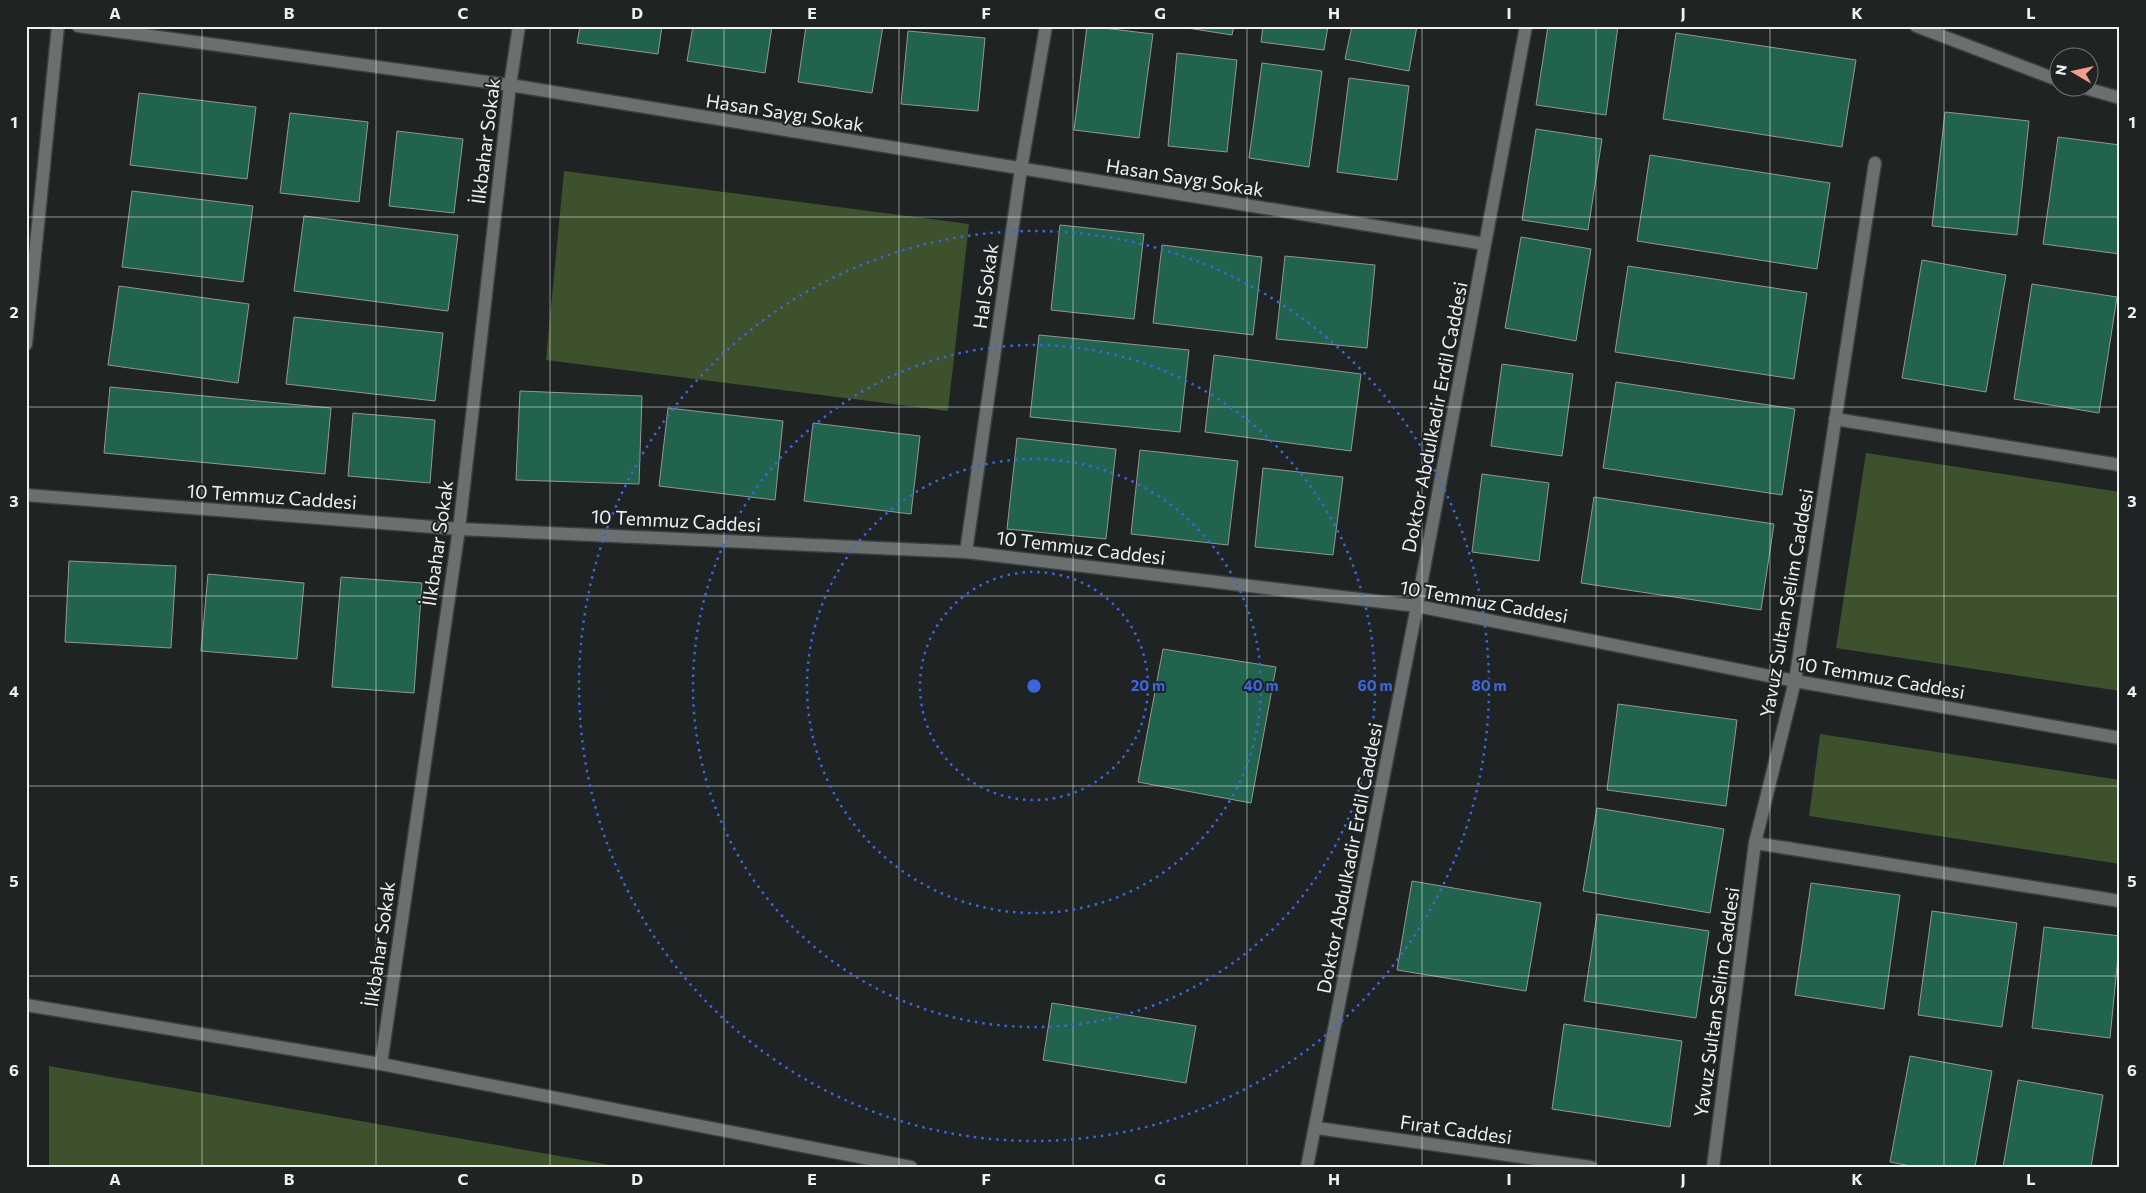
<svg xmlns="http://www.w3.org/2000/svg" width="2146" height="1193" font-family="Commissioner,sans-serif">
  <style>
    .green { fill: #3c512c }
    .building { fill: #21634c; stroke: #929795 }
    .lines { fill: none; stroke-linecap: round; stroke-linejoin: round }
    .minor-casing { stroke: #3b3f3f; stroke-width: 15 }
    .tertiary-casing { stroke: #3b3f3f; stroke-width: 15 }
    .minor { stroke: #6a7070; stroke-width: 12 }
    .tertiary { stroke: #6a7070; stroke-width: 12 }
    .grid { fill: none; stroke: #eef1f1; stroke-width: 1; stroke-opacity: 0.55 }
    .ring { fill: none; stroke: #3c66dc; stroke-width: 2.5; stroke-dasharray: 2.5 5 }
    .labels { text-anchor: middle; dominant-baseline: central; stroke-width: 4; stroke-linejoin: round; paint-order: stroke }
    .street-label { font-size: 19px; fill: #eef1f1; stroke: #1f2324 }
    .centre { fill: #3c66dc; stroke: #1f2324; stroke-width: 2.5 }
    .ring-label { font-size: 15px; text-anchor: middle; font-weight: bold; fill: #3c66dc; stroke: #1f2324; stroke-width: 4; stroke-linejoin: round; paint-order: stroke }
    .neatline { fill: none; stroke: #eef1f1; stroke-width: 2 }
    .grid-label { font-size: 16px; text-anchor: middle; font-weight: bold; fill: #eef1f1 }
  </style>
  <rect width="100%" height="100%" fill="#1f2324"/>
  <path class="green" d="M564,171L969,224L948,411L546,360Z
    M1866,453L2120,492V691L1836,648Z
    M1820,734L2120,780V864L1809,816Z
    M49,1066L622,1167H49Z"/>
  <path class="building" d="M580,26H662L658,54L577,43Z
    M693,26H772L765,73L687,61Z
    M806,26H883L872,93L798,82Z
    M1087,26L1153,34L1139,138L1074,130Z
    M1175,26H1234L1232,35Z
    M1263,26H1328L1324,50L1261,42Z
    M1352,26H1417L1409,71L1345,59Z
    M1548,26H1618L1606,115L1536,105Z
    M908,31L985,38L978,111L901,104Z
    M1676,33L1856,60L1842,147L1663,119Z
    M1177,53L1237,60L1227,152L1168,146Z
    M1262,63L1322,71L1309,167L1249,158Z
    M1349,78L1409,86L1397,180L1337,172Z
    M139,93L256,107L247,179L130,165Z
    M1945,112L2029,121L2017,235L1932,226Z
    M290,113L368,122L359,202L280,193Z
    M1536,129L1602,139L1588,230L1522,220Z
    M397,131L463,139L454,213L389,206Z
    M2058,137L2120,145V254L2043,244Z
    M1650,155L1830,183L1817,269L1637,241Z
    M132,191L253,206L243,282L122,267Z
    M304,216L458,235L448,311L294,291Z
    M1060,225L1144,234L1134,319L1051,310Z
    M1521,237L1591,249L1576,341L1505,328Z
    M1162,245L1262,257L1253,335L1153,323Z
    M1285,256L1375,265L1367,348L1276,339Z
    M1922,260L2006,275L1986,392L1902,378Z
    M1628,266L1807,293L1794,379L1615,352Z
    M2032,284L2117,297L2099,413L2014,399Z
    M119,286L249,304L238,383L108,365Z
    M294,317L443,333L435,401L286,384Z
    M1039,335L1189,350L1180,432L1030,417Z
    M1214,355L1361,374L1351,451L1205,432Z
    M1502,364L1573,374L1562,456L1491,446Z
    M1616,382L1795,409L1782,495L1603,468Z
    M110,387L331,408L325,474L104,453Z
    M520,391L642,396L639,484L516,480Z
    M668,408L783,421L775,500L659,486Z
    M353,413L435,420L430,483L348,476Z
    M813,423L920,436L911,514L804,501Z
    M1017,438L1116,449L1106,539L1007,529Z
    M1140,450L1238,461L1228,545L1131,534Z
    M1263,468L1343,477L1333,555L1255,547Z
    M1482,474L1549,483L1539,561L1472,552Z
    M1594,497L1774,524L1761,610L1581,583Z
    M69,561L176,566L171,648L65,642Z
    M208,574L304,583L297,659L201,651Z
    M341,577L422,583L414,693L332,687Z
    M1163,649L1276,667L1251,803L1138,782Z
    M1618,704L1737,720L1726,806L1607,790Z
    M1597,808L1724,829L1710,913L1583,891Z
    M1412,881L1541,903L1526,991L1397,970Z
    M1811,883L1900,895L1884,1009L1795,995Z
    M1932,911L2017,923L2002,1027L1918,1015Z
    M1597,914L1709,931L1696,1018L1584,1001Z
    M2044,927L2120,936L2110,1038L2032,1028Z
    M1052,1003L1196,1026L1186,1083L1043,1060Z
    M1564,1024L1682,1041L1670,1127L1552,1109Z
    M1910,1056L1992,1071L1975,1167H1916L1890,1162Z
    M2018,1080L2103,1095L2091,1167H2003Z"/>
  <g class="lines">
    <g class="minor-casing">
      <path id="minor" d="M78,26L510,85L1485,244
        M26,344L58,26
        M1835,419L2120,465
        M26,495L459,529L966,552L1417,606L1795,681L2120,738
        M966,552L1021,169L1046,26
        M1755,843L2120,901
        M26,1005L381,1064L911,1167
        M381,1064L459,529L510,85L519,26
        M1307,1167L1417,606L1526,26"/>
    </g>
    <g class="tertiary-casing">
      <path id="tertiary" d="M1916,26L2058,80
        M2085,88L2120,98
        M1317,1128L1591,1167
        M1713,1167L1755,843L1795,681L1875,163"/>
    </g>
    <use href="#minor" class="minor"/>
    <use href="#tertiary" class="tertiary"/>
  </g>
  <path class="grid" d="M202,26V1167M376,26V1167M550,26V1167M724,26V1167M899,26V1167M1073,26V1167M1247,26V1167M1422,26V1167M1596,26V1167M1770,26V1167M1944,26V1167M26,217H2120M26,407H2120M26,596H2120M26,786H2120M26,976H2120"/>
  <g class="ring">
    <circle cx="1034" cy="686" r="114"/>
    <circle cx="1034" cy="686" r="227"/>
    <circle cx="1034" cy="686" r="341"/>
    <circle cx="1034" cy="686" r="455"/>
  </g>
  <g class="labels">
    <g class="street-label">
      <text transform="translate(785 112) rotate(9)">Hasan Saygı Sokak</text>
      <text transform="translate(485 141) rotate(-83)">İlkbahar Sokak</text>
      <text transform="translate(1185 177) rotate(9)">Hasan Saygı Sokak</text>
      <text transform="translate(985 286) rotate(-82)">Hal Sokak</text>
      <text transform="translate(1434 417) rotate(-79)">Doktor Abdulkadir Erdil Caddesi</text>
      <text transform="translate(272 496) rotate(4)">10 Temmuz Caddesi</text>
      <text transform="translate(676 520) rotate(3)">10 Temmuz Caddesi</text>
      <text transform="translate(437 543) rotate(-82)">İlkbahar Sokak</text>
      <text transform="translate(1081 547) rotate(7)">10 Temmuz Caddesi</text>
      <text transform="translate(1484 601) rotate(10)">10 Temmuz Caddesi</text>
      <text transform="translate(1786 603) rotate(-80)">Yavuz Sultan Selim Caddesi</text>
      <text transform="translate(1881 677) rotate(10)">10 Temmuz Caddesi</text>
      <text transform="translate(1349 858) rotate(-79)">Doktor Abdulkadir Erdil Caddesi</text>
      <text transform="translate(379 944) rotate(-82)">İlkbahar Sokak</text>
      <text transform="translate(1716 1002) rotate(-82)">Yavuz Sultan Selim Caddesi</text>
      <text transform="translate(1456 1129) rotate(8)">Fırat Caddesi</text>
    </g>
  </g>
  <circle cx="1034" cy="686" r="8" class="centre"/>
  <g class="ring-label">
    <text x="1148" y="691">20 m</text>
    <text x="1261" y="691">40 m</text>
    <text x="1375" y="691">60 m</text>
    <text x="1489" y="691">80 m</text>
  </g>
  <rect width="2146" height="1193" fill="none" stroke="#1f2324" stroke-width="55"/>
  <g transform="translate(2074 72) rotate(279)"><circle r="24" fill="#1f2324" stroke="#727576"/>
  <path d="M0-4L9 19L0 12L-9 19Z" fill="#f49e8a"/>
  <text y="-8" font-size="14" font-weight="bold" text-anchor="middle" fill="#eef1f1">N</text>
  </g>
  <rect x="28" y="28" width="2090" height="1138" class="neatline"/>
  <g class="grid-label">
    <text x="115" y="19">A</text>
    <text x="289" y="19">B</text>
    <text x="463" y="19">C</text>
    <text x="637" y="19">D</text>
    <text x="812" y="19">E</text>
    <text x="986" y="19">F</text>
    <text x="1160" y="19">G</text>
    <text x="1334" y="19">H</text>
    <text x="1509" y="19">I</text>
    <text x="1683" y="19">J</text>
    <text x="1857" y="19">K</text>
    <text x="2031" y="19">L</text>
    <text x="14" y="128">1</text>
    <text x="2132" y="128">1</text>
    <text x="14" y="318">2</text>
    <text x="2132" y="318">2</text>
    <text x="14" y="507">3</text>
    <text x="2132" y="507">3</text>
    <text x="14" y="697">4</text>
    <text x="2132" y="697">4</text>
    <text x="14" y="887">5</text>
    <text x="2132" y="887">5</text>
    <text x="14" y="1076">6</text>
    <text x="2132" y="1076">6</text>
    <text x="115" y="1185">A</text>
    <text x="289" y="1185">B</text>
    <text x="463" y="1185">C</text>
    <text x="637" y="1185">D</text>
    <text x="812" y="1185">E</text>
    <text x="986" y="1185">F</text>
    <text x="1160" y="1185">G</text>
    <text x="1334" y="1185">H</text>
    <text x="1509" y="1185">I</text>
    <text x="1683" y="1185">J</text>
    <text x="1857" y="1185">K</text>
    <text x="2031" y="1185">L</text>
  </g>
</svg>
